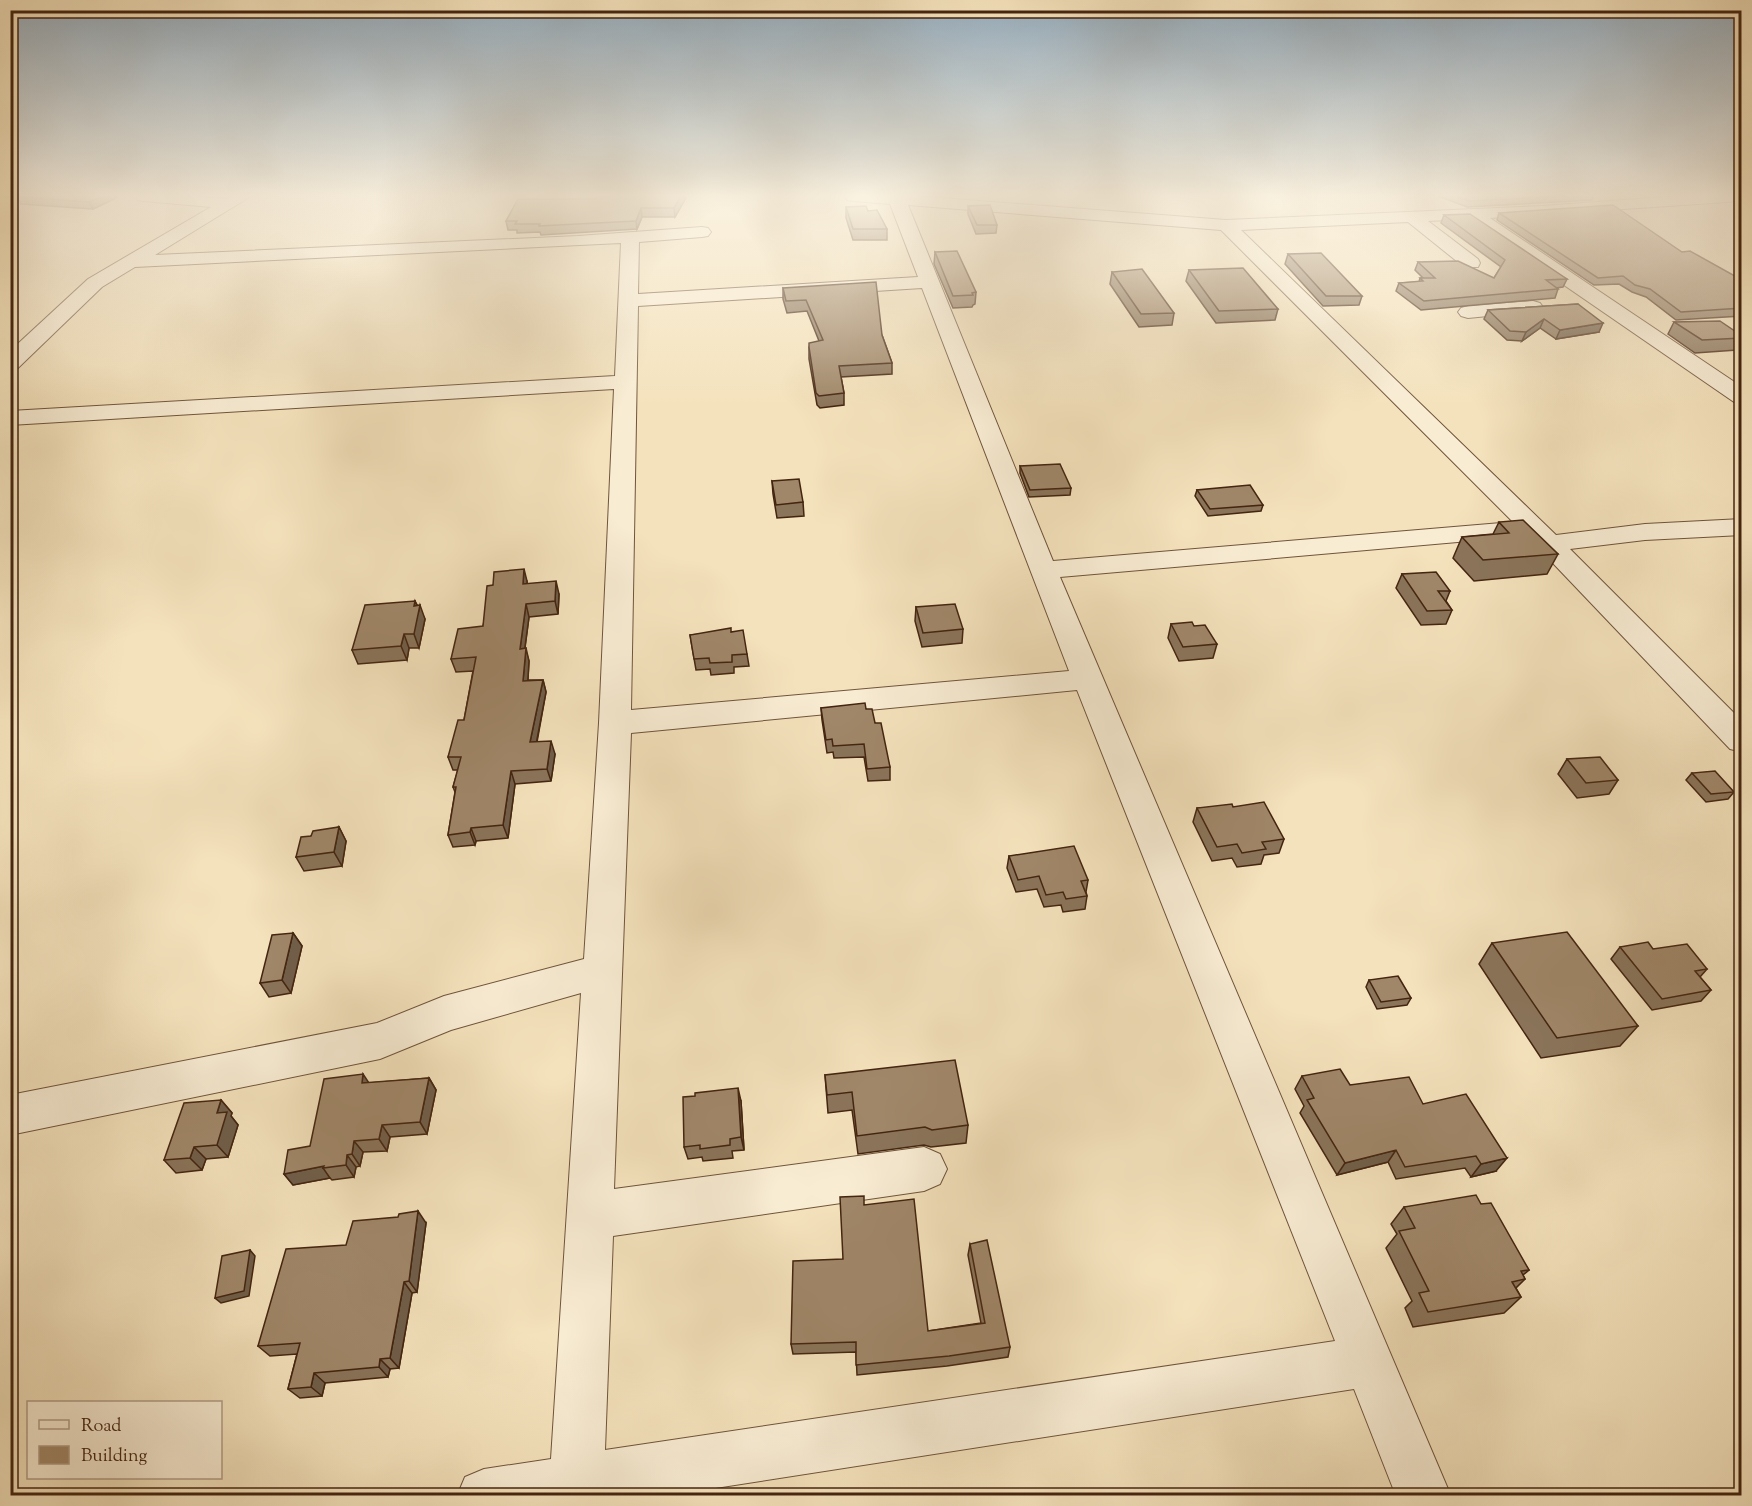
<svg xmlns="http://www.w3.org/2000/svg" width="1752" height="1506" font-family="'Sorts Mill Goudy',serif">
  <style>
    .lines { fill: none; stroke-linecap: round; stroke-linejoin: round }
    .minor-casing { stroke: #70543b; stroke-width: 2 }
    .minor { fill: #f8ecd3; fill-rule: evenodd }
    .wall { fill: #8a745a; stroke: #442510; stroke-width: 1.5 }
    .shaded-wall { fill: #705e4a; stroke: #442510; stroke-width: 1.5 }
    .building { fill: #a08769; stroke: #442510; stroke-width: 1.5 }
  </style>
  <rect width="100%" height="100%" fill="#f4e2bc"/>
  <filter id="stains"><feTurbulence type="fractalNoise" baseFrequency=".00333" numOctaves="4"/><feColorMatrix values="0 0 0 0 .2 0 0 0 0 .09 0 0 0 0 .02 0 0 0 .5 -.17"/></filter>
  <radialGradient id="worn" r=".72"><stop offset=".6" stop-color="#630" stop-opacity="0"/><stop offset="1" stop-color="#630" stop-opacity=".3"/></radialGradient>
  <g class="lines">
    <g class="minor-casing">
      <path id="minor" d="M136,196H195L226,199L231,196H251L155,255L578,236L702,227L708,228L711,232L708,236L702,237L639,242L638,294L918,277L890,204L853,201L847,200L845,196H915L1226,220L1542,206L1678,196H1742V201L1490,218L1742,387V404L1734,402L1468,219L1428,221L1478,259L1480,263L1478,267H1464L1408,222L1241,230L1556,535L1645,524L1742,519V535L1645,540L1570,549L1742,721V752L1730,749L1527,536L1060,577L1451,1496H1396L1354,1389L664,1496H457L465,1477L484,1469L551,1459L581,993L451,1030L380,1059L10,1135V1095L377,1023L444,996L584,959L599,723L614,389L10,425V411L615,376L621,243L135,267L102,287L18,368L10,369V351L88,279L211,207L144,201L138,200ZM908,205L1221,230L1513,522L1053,561ZM922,288L1069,671L631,710L638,306ZM1077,690L1335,1341L605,1450L613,1236L924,1191L940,1184L947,1169L940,1154L924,1147L614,1189L631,733Z
        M1533,301L1540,303L1543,307L1540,311L1468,318L1461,316L1458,312L1461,308L1468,306Z"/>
    </g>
    <use href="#minor" class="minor"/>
  </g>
  <path class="wall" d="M19,196H117L116,198L93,209L21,204L17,197Z
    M687,196L675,217H642L637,229L541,235L540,232L517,233V230H508L506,221L595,199Z
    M1438,196H1594L1592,200L1467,207Z
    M968,206L997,225L996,233L976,234L968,214Z
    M846,207L868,211L887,229V240H853L846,218Z
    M1499,213L1682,252L1742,280V316L1676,320L1646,297L1632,292L1619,284L1594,285L1497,220Z
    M1444,215L1567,279L1563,287L1556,288L1558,289L1555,298L1421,310L1396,291L1399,283L1419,282L1420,278H1423L1415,270L1418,262L1494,278L1501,267L1441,223Z
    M935,252L976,292L975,304L973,305L972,307L953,308L934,264Z
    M1288,254L1362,296L1359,305L1323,306L1285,264Z
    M1189,270L1278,309L1275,320L1216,323L1186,281Z
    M1112,272L1174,313L1172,325L1139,327L1110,284Z
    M783,288L882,335L892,363V374L841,377L844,393V405L820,408L817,405L809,359V347L819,341L807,311L787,313L783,299Z
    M1578,304L1599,332L1556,339L1540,328L1522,341L1507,340L1484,319L1488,310Z
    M1674,322L1742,336V341L1737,350L1695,353L1668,334Z
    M1020,466L1071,488L1070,495L1029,497L1020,473Z
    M772,481L803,502L804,516L777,518L773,494Z
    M1197,490L1263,505L1261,511L1208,516L1195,496Z
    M1499,522L1558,554L1547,574L1474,581L1453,558L1462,537L1493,534Z
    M1402,574L1450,591L1446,601L1452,610L1446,624L1421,625L1396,588Z
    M527,581V584L559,594L558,614L529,617L525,648L529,661L528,680H543L546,692L537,742L555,754L551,781L515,784L508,838L476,841L475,845L453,847L448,835L455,792L453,787L458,770H453L448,757L464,720L473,671L456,672L451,659L483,626L493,585Z
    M415,601L425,619L419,648H409L407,660L358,664L352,650Z
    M916,607L963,629L962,643L922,647L915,621Z
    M1171,624L1194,626L1217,644L1213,658L1179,661L1168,638Z
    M731,632L747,654L749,666L734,667V673L711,675L710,669L696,670L690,635Z
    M821,708L866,709L875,723L890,767V780L868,781L864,757L834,758L833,752L827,753L822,720Z
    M1567,759L1618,780L1609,794L1577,798L1558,774Z
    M1692,773L1734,792L1728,799L1706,802L1686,780Z
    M1233,807L1284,839L1279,853L1264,855L1261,864L1237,867L1232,858L1212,861L1193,822L1197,808Z
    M339,827L346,841L342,866L304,871L296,857L311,836Z
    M1009,856L1088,880L1086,892L1087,896L1085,909L1063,912L1061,905L1044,907L1037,889L1016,892L1007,868Z
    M293,933L302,946L291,993L269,997L260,983Z
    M1492,943L1638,1026L1620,1046L1541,1058L1479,964Z
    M1620,947L1653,949L1707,969L1700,977L1711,990L1701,1001L1652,1010L1611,959Z
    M1369,980L1411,998L1407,1005L1377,1009L1366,987Z
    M825,1075L968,1125L966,1143L931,1147L924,1145L858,1154L852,1110L828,1113Z
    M1302,1076L1350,1085L1423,1104L1496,1171L1471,1177L1465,1168L1396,1179L1388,1162L1337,1175L1300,1113L1304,1106L1295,1089Z
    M429,1078L436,1090L427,1134L390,1137L387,1151L363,1152L360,1166L356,1167L354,1177L332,1180L330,1178L293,1185L284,1174L369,1083Z
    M221,1100L232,1113L231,1116L238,1125L228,1157L206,1159L202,1170L176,1173L164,1160Z
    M741,1101L744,1150L732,1151L733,1158L703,1161L702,1157L688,1159L684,1147Z
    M1481,1204L1529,1270L1523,1275L1525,1279L1516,1288L1521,1297L1504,1313L1413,1327L1405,1308L1412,1301L1386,1248L1397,1234L1391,1224L1404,1207Z
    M864,1205L928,1331L981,1323L968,1255L970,1244L1010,1347L1008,1357L947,1366L857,1375L856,1352L793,1354L791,1344L843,1259Z
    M426,1223L417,1292L412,1293L399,1368L390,1369L388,1377L325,1383L322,1396L300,1398L288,1389L297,1354L270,1356L258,1346Z"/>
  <path class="shaded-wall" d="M103,196H117L116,198L93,209L89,202Z
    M681,196H687L675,217L674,208Z
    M641,208L642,217L637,229L636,221Z
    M1544,319L1540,328L1522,341L1526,332Z
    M1603,323L1599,332L1556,339L1560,330Z
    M524,569L527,581V597L523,584Z
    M556,581L559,594L558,614L555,601Z
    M415,601L419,610L420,605L425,619L419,648L414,634V606Z
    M526,604L529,617L523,661L520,649Z
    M404,634L409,648L407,660L401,646Z
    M526,648L529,661L527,693L523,681Z
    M543,680L546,692L534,755L530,742Z
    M551,741L555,754L551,781L547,769Z
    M511,771L515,784L508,838L503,825Z
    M339,827L346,841L342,866L334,852Z
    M471,828L476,841L475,845L470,832Z
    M293,933L302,946L291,993L282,980Z
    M363,1074L371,1086L362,1083Z
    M429,1078L436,1090L427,1134L420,1122Z
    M738,1088L741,1101L744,1150L741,1137Z
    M221,1100L232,1113L231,1116L238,1125L228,1157L217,1145V1113Z
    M382,1125L390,1137L387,1151L379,1139Z
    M354,1141L363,1152L360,1166L352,1154Z
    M194,1147L206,1159L202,1170L190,1158Z
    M1396,1150L1388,1162L1337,1175L1345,1163Z
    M347,1155L356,1167L354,1177L346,1165Z
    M1507,1158L1496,1171L1471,1177L1481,1164Z
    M324,1166L323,1168L330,1178L293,1185L284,1174Z
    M418,1211L426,1223L417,1292L409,1281Z
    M250,1250L255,1256L249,1296L221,1303L215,1298Z
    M404,1282L412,1293L399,1368L390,1358Z
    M380,1359L390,1369L388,1377L379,1367Z
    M314,1373L325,1383L322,1396L311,1387Z"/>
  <path class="building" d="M19,196H103L89,202L17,197Z
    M597,196H681L674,208H641L636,221L539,226L540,224H515L517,221H506L518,199H595Z
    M1455,196H1566L1469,201Z
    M990,205L997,225H977L968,206Z
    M1613,205L1682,252L1690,251L1742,280V308L1681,312L1650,289L1635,285L1623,276L1598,278L1499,213Z
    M866,206L868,211L877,210L887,229H853L846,207Z
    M1470,214L1567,279L1546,280L1558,289L1424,301L1399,283L1423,281L1420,278H1435L1418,262L1458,261L1494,278L1505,260L1444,215Z
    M957,251L976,292L972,293L973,295L953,296L935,252Z
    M1321,253L1362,296H1326L1288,254Z
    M1243,268L1278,309L1219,311L1189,270Z
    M1142,269L1174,313L1141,314L1112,272Z
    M876,282L882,335L892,363L839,366L844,393L819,396L816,393L809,347V343L823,340L806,300L786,301L783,288Z
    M1578,304L1603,323L1560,330L1544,319L1526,332L1510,331L1488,310Z
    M1720,321L1742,336V338L1702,340L1674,322Z
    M1060,464L1071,488L1030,490L1020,466Z
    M799,479L803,502L776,505L772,481Z
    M1250,485L1263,505L1210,509L1197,490Z
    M1523,520L1558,554L1483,560L1462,537L1509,533L1499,522Z
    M524,569L523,584L556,581L555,601L526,604L520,649L526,648L523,681L543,680L530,742L551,741L547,769L511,771L503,825L471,828L470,832L448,835L456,787H453L461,757H448L458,720H464L476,657L451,659L458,629L483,626L487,586L493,585L494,572Z
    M1436,572L1450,591H1438L1452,610L1427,611L1402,574Z
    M415,601L414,606L420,605L414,634H404L401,646L352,650L365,605Z
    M955,604L963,629L923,633L916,607Z
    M1192,622L1194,626L1205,625L1217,644L1183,647L1171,624Z
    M731,628V632L743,630L747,654L732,655V662L710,663L709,658L694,659L690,635Z
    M865,703L866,709H872L875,723H881L890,767L867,769L864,744L833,746L832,739L826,740L821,708Z
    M1600,757L1618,780L1586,783L1567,759Z
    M1715,771L1734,792L1711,794L1692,773Z
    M1264,802L1284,839L1262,842L1266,849L1242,853L1237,844L1217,847L1197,808L1232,804L1233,807Z
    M339,827L334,852L296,857L301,837L311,836L313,831Z
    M1074,846L1088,880L1081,881L1087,896L1066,899L1063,892L1046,895L1039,876L1018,880L1009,856Z
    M1567,932L1638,1026L1557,1038L1492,943Z
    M293,933L282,980L260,983L272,935Z
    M1648,942L1653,949L1687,944L1707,969L1695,971L1711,990L1662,999L1620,947Z
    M1398,976L1411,998L1381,1002L1369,980Z
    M955,1060L968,1125L932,1130L925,1127L857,1136L852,1092L827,1095L825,1075Z
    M1340,1069L1350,1085L1409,1077L1423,1104L1466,1094L1507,1158L1481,1164L1476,1156L1405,1167L1396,1150L1345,1163L1307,1100L1314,1098L1302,1076Z
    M363,1074L362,1083L429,1078L420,1122L382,1125L379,1139L354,1141L352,1154L347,1155L346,1165L323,1168L324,1166L284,1174L288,1150L310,1146L324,1079Z
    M738,1088L741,1137L730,1139V1145L700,1149V1145L684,1147L683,1097L695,1096V1093Z
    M221,1100L217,1113L227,1112L217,1145L194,1147L190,1158L164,1160L184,1103Z
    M1476,1195L1481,1204L1491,1203L1529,1270L1521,1271L1525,1279L1512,1282L1521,1297L1428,1312L1419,1293L1429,1291L1399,1231L1415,1228L1404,1207Z
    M864,1196V1205L914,1199L928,1331L985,1323L970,1244L987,1240L1010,1347L949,1356L856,1365V1342L791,1344L793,1261L843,1259L840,1197Z
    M418,1211L409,1281L404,1282L390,1358L380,1359L379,1367L314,1373L311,1387L288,1389L300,1343L258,1346L286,1249L346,1245L353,1221L398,1217L399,1214Z
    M250,1250L244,1291L215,1298L222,1256Z"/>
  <linearGradient id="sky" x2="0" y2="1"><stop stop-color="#95adbf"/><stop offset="0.48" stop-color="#faf2e1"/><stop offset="1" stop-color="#faf2e1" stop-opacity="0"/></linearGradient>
  <rect width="1752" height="407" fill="url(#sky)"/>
  <rect width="1752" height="1506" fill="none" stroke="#f4e2bc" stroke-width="36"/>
  <rect x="12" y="12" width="1728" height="1482" fill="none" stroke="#442510" stroke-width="3"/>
  <rect x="18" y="18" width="1716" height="1470" fill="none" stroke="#442510" stroke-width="1.5"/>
  <rect x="27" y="1401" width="195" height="78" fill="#f8ecd3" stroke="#b09c85" stroke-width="1.5"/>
  <rect x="39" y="1420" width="30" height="9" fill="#f8ecd3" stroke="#b09c85" stroke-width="1.5"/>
  <text x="81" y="1431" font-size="18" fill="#442510">Road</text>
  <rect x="39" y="1446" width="30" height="18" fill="#a08769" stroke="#b09c85" stroke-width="1.5"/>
  <text x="81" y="1461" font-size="18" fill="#442510">Building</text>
  <rect width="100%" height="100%" filter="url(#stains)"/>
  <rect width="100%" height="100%" fill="url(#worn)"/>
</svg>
